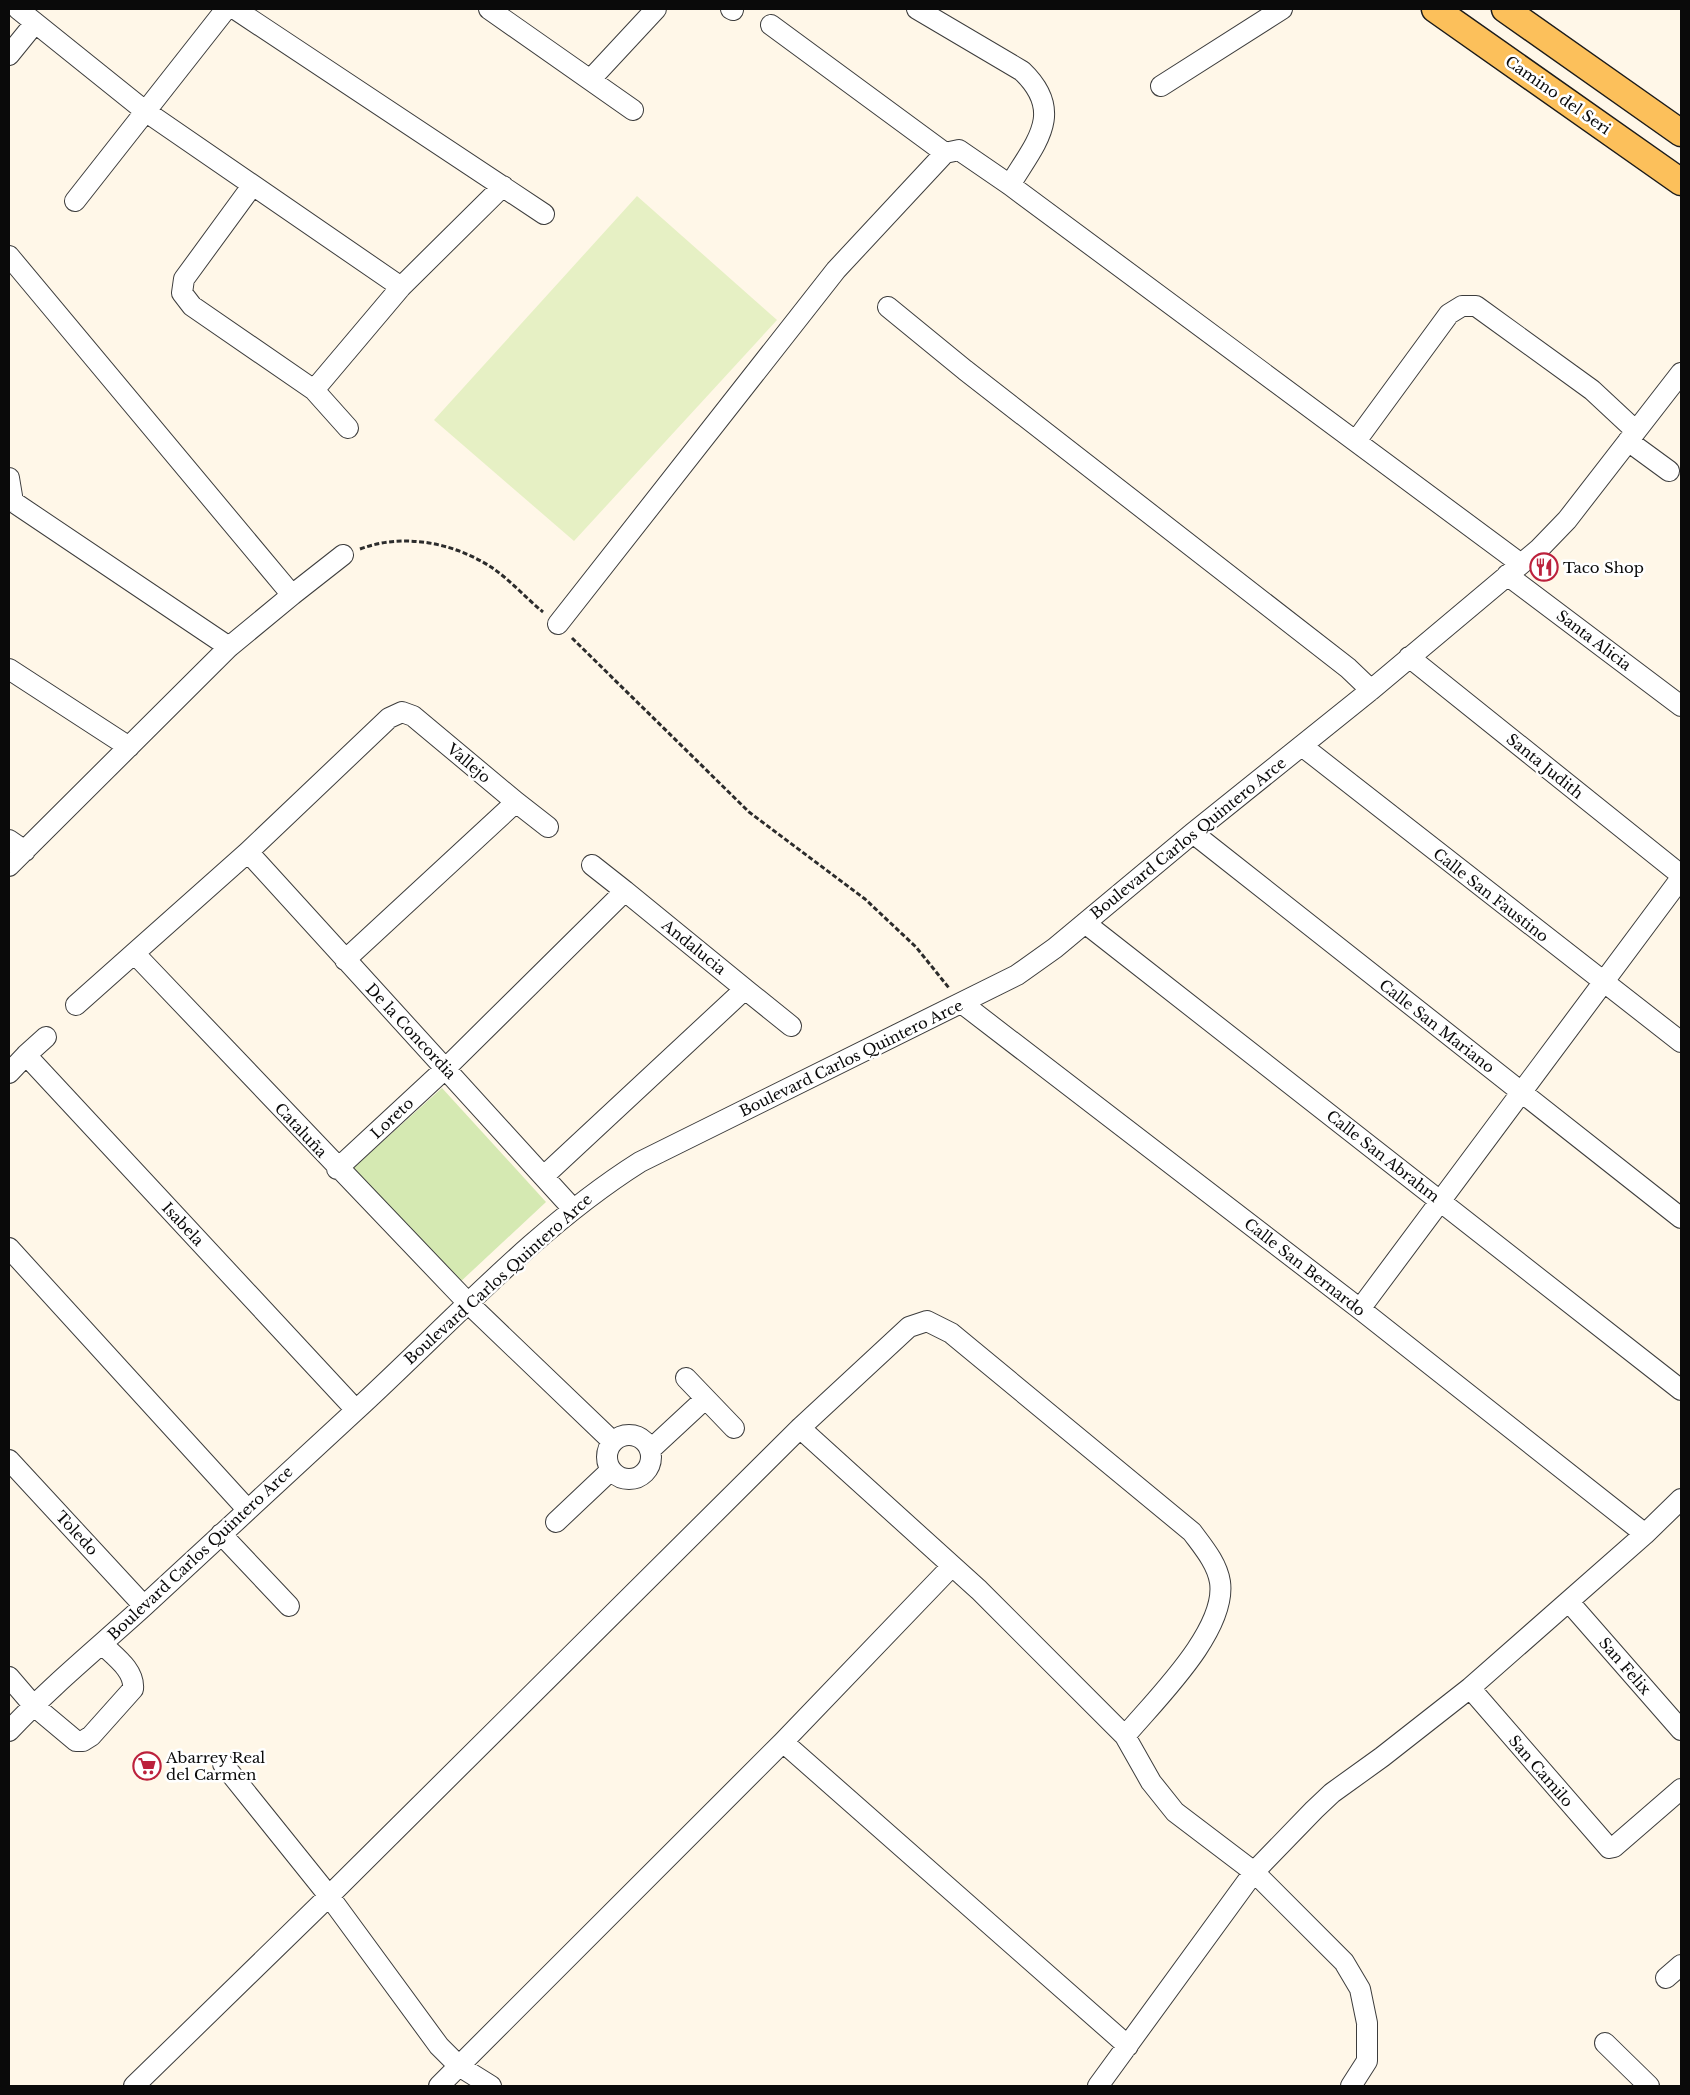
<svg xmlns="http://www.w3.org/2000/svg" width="1690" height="2095" font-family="'Libre Baskerville',serif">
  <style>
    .green { fill: #d5e9b2 }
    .pitch { fill: #e6f0c4 }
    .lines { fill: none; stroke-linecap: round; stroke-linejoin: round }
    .minor-casing { stroke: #3d3d3d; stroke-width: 22 }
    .major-casing { stroke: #1b1b1b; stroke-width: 29 }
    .path { stroke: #2c2c2c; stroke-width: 3; stroke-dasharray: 5 2.5; stroke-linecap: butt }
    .minor { stroke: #fff; stroke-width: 20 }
    .major { stroke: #fcc05b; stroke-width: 26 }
    .labels { text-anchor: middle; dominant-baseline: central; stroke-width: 5; stroke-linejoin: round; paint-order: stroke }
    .street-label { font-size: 15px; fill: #0a0a0a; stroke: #fff }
    .poi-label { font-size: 15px; fill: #0a0a0a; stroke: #fff; text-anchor: start }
  </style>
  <rect width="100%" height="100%" fill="#fff7e8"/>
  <path class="green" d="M442,1088L546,1202L458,1284L350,1171Z"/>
  <path class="pitch" d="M637,196L777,320L574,541L434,420Z"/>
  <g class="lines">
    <g class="minor-casing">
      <path id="minor" d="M18,9L145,111L401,287
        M235,9L544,214
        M489,9L633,110
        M731,9L733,10
        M917,9L1022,71C1066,113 1035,143 1010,185
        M771,25L945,153
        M9,55L35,23
        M590,80L656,9
        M1161,86L1282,9
        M252,186L184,279L182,293L192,306L314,390L348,428
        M75,201L226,9
        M9,256L292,595L229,647L9,866
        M888,307L965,370L1348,668L1371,690
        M314,390L401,287L503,186
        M1356,441L1449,314L1462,306H1476L1592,390L1636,431
        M1628,441L1669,471
        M9,478L13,502
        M9,499L229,647
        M1507,575L1681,706
        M292,595L343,555
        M558,624L836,270L945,153L959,150L1010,185L1521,564
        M1409,657L1681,875
        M9,669L129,747
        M1302,746L1681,1042
        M516,802L548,827
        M1193,833L1681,1218
        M9,840L25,851
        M248,852L573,1209
        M592,865L625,891
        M1085,923L1681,1390
        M135,954L469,1304L612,1441
        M745,989L791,1026
        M963,1004L1360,1309L1645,1534
        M76,1005L248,852L389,718L402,712L413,716L516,802L345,960
        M26,1055L46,1037
        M9,1073L26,1055L356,1410
        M337,1169L446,1068L625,891L745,989L544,1176
        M9,1248L247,1509
        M1360,1309L1681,878
        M686,1378L734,1428
        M800,1428L979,1590L1125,1736L1151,1782L1175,1812L1254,1872L1344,1962L1360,1989L1367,2023V2061L1351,2086
        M607 1457a22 22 0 1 1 44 0a22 22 0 1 1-44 0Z
        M650,1450L705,1399
        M9,1460L144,1606
        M556,1522L611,1470
        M221,1534L289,1606
        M1569,1602L1681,1730
        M9,1677L33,1705L76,1741H83L91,1736L133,1689C135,1670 114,1656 102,1644
        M1470,1688L1609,1848L1614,1847L1681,1789
        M9,1731C51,1686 99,1647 144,1606C214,1542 284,1476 354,1412C447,1327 534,1229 640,1162L1017,975L1055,948L1193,833L1371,690L1539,549L1567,520L1681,373
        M783,1742L1128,2046
        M223,1764L329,1896L439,2046L459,2066L491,2086
        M1666,1978L1681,1965
        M1605,2043L1649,2086
        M134,2086L329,1896L800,1428L909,1327L927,1321L951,1333L1192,1532C1203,1547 1217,1563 1220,1582C1227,1631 1155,1700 1125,1736
        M439,2086L783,1742L952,1566
        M1098,2086L1254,1872L1314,1810L1332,1793L1382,1757L1470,1688L1645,1534L1681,1499"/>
    </g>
    <g class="major-casing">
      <path id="major" d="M1435,9L1681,182
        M1505,9L1681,133"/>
    </g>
    <path class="path" d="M360,549C403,533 452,542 491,567C509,579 526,598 543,612
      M572,638L749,812L865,899L916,947L949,988"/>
    <use href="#minor" class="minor"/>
    <use href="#major" class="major"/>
  </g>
  <defs>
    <g id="restaurant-ring" transform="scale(1.4375)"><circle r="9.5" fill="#fff" stroke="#bc213c" stroke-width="1.5"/><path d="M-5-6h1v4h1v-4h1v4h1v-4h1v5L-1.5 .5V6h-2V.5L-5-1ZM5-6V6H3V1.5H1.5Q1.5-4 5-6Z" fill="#bc213c"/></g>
    <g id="supermarket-ring" transform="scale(1.4375)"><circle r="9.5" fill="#fff" stroke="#bc213c" stroke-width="1.5"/><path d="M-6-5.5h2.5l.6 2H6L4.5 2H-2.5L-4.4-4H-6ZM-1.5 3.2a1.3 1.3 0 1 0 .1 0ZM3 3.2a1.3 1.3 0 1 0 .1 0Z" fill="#bc213c"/></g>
  </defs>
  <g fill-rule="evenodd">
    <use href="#restaurant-ring" x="1544" y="567"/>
    <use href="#supermarket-ring" x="147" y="1766"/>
  </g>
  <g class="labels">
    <g class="street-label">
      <text transform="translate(1558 95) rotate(35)">Camino del Seri</text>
      <text transform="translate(1594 640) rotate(37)">Santa Alicia</text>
      <text transform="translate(469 763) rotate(40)">Vallejo</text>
      <text transform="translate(1545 766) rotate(39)">Santa Judith</text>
      <text transform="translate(1188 838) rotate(-39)">Boulevard Carlos Quintero Arce</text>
      <text transform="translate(1491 895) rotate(38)">Calle San Faustino</text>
      <text transform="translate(694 947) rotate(39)">Andalucia</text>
      <text transform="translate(1437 1026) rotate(38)">Calle San Mariano</text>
      <text transform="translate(411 1031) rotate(47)">De la Concordia</text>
      <text transform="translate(851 1058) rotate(-26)">Boulevard Carlos Quintero Arce</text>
      <text transform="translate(392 1118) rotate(-43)">Loreto</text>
      <text transform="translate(301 1130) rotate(47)">Cataluña</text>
      <text transform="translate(1383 1156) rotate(38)">Calle San Abrahm</text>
      <text transform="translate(183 1224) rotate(47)">Isabela</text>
      <text transform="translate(1305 1267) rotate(38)">Calle San Bernardo</text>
      <text transform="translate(498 1279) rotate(-42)">Boulevard Carlos Quintero Arce</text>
      <text transform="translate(77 1533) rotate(47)">Toledo</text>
      <text transform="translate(200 1553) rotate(-43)">Boulevard Carlos Quintero Arce</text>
      <text transform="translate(1625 1666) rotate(49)">San Felix</text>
      <text transform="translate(1541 1771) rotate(49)">San Camilo</text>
    </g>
    <g class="poi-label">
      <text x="1563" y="567">Taco Shop</text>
      <text x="166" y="1757">Abarrey Real<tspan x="166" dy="17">del Carmen</tspan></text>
    </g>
  </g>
  <rect width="1690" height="2095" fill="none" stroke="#0a0a0a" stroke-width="20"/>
</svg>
